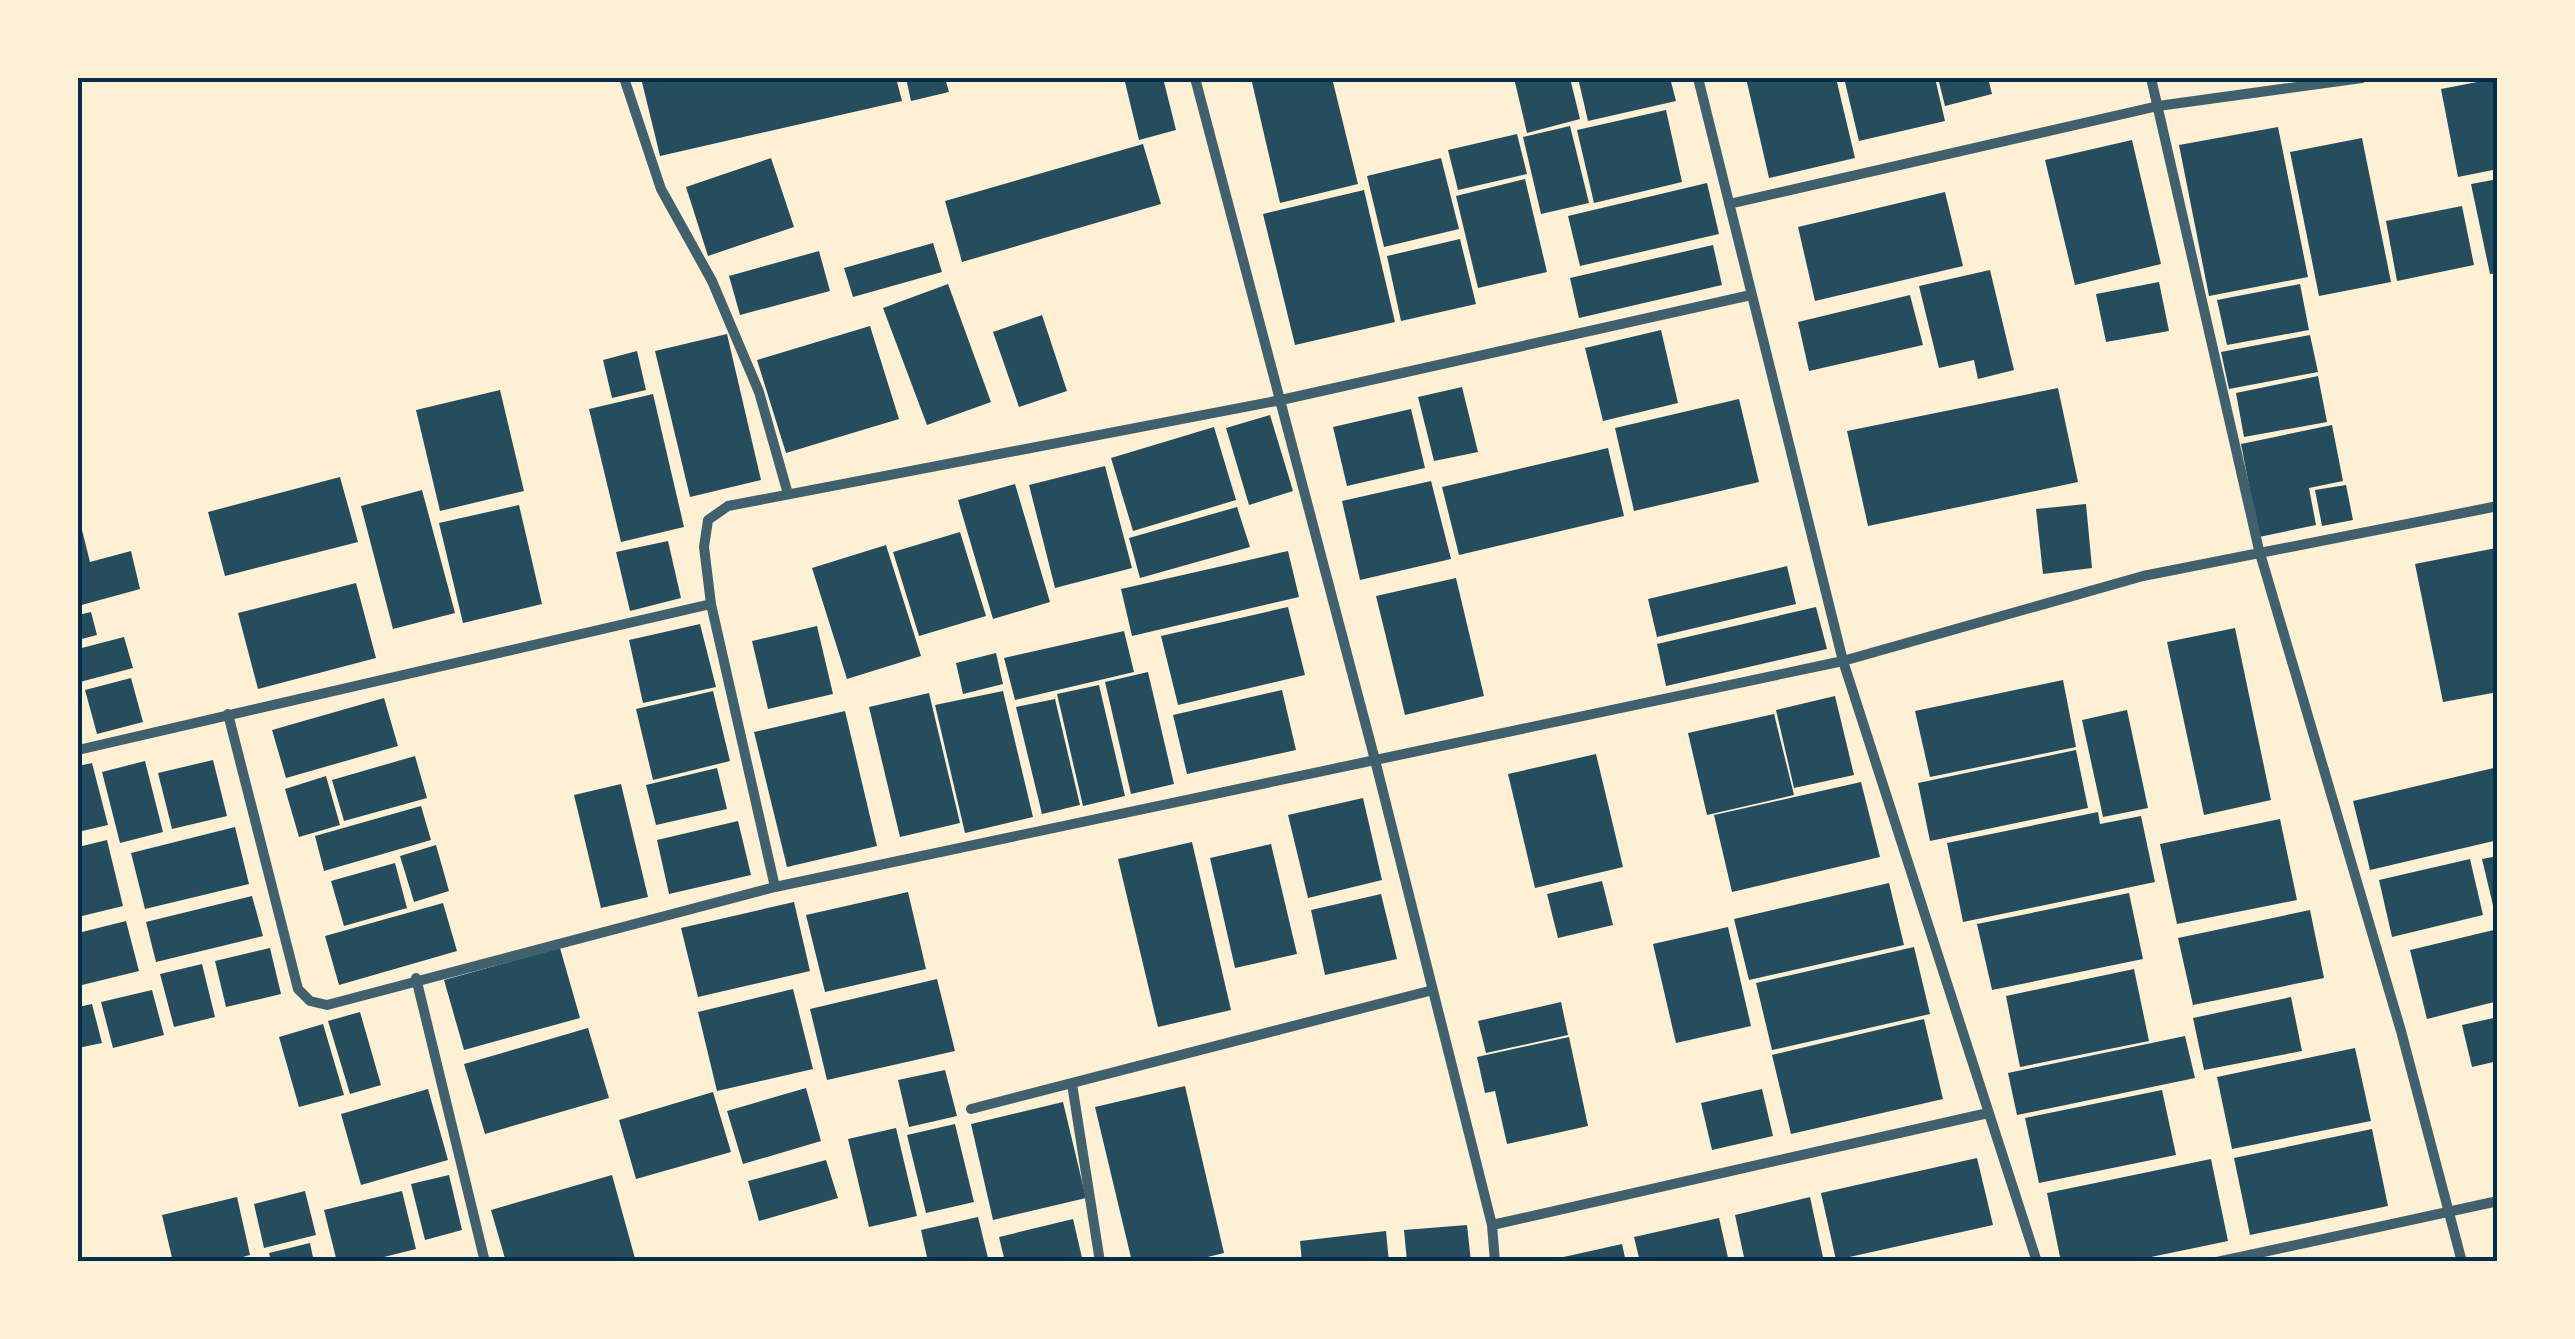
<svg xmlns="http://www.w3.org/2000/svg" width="2575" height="1339" font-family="'Golos Text',sans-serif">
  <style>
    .building { fill: #264d5e }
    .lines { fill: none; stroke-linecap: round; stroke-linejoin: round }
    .minor { stroke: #3f606c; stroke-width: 10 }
    .neatline { fill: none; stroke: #003049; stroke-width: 4 }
  </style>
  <rect width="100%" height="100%" fill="#fdf0d5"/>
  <path class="building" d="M641,78H896L902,101L660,156Z
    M906,78H945L949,92L911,101Z
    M1124,78H1163L1176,130L1139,140Z
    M1251,78H1332L1358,184L1280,203Z
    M1514,78H1570L1580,119L1527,133Z
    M1578,78H1670L1676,101L1588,121Z
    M1746,78H1836L1855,158L1769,178Z
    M1844,78H1935L1945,121L1859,141Z
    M1938,78H1988L1992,94L1945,106Z
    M2498,78V169L2458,177L2441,89Z
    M1666,110L1682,182L1594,203L1577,130Z
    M1570,126L1589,203L1541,214L1523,137Z
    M2278,127L2308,277L2209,296L2179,145Z
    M1517,134L1527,174L1458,190L1448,150Z
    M2362,138L2391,282L2319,296L2290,152Z
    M2132,140L2161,264L2075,285L2045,160Z
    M1143,144L1161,204L962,262L945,201Z
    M771,158L794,227L708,256L686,187Z
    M1441,158L1459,229L1384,247L1367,176Z
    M1525,179L1547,272L1478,288L1456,196Z
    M2498,179V273L2490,274L2471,184Z
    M1707,183L1719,234L1580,266L1568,216Z
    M1364,190L1395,322L1295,345L1263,214Z
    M1945,192L1963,266L1815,301L1798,227Z
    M2462,206L2474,265L2397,281L2386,221Z
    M1460,239L1476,304L1401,321L1387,256Z
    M933,243L942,272L853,297L844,268Z
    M1713,245L1722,285L1579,318L1570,278Z
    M819,251L830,291L740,315L729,276Z
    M1990,270L2014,370L1978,379L1974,360L1939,368L1919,286Z
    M2159,282L2169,331L2106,342L2096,294Z
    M948,284L991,402L927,425L883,308Z
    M2300,284L2309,330L2227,345L2217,300Z
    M1910,295L1923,345L1809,371L1798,322Z
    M1042,315L1067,391L1019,407L993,332Z
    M870,326L899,419L786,453L757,360Z
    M1661,330L1678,403L1603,421L1585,348Z
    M727,334L761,480L690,497L655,351Z
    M2310,335L2318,372L2229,389L2221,352Z
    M637,351L646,390L612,398L603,360Z
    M2318,376L2327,422L2244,437L2236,393Z
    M1462,387L1478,452L1434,461L1418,397Z
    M2058,388L2078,482L1868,526L1847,431Z
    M500,390L524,491L440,511L416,410Z
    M653,394L684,527L621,542L589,409Z
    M1739,399L1759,482L1634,511L1615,428Z
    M1411,409L1425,468L1347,486L1333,427Z
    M1270,415L1293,491L1249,505L1226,428Z
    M2332,425L2343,481L2309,488L2316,525L2259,537L2241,444Z
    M1214,427L1236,500L1133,531L1111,458Z
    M1608,448L1624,516L1459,555L1442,487Z
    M1105,466L1132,568L1055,588L1029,485Z
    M340,477L358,542L225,576L208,512Z
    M1431,481L1451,559L1360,580L1342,501Z
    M1015,484L1050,602L993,619L958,500Z
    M2346,485L2353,520L2322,526L2315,490Z
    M422,490L455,613L393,629L361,506Z
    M2086,504L2092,568L2043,574L2036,509Z
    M519,505L542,604L463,623L439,523Z
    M1237,507L1250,547L1140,578L1129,538Z
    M79,518L90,562L131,551L140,589L78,606Z
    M960,532L986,616L919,636L893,552Z
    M668,541L681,598L630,611L616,552Z
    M886,545L921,656L847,679L812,568Z
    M2496,548L2498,692L2443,702L2415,564Z
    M1288,551L1299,597L1132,636L1121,589Z
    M1787,566L1796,604L1657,637L1648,599Z
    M1456,578L1484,696L1405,715L1376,596Z
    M356,583L376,658L258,689L238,613Z
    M1288,607L1305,675L1178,705L1161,636Z
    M1816,607L1827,649L1666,686L1657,644Z
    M91,612L97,635L78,640V615Z
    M700,624L716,687L643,703L629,640Z
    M817,626L833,694L768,709L752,641Z
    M2235,628L2271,800L2204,815L2167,642Z
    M1124,631L1134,672L1015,700L1004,658Z
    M124,637L133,668L80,682L78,649Z
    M996,653L1003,684L963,694L956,663Z
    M1148,672L1174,784L1131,794L1105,682Z
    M131,678L143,722L97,734L85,690Z
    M2063,680L2076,747L1930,777L1915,711Z
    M1099,685L1125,796L1083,806L1057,694Z
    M1282,690L1296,750L1187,774L1173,715Z
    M713,691L730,761L653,780L636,709Z
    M1003,691L1033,817L965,833L935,705Z
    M929,693L960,823L900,837L869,707Z
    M1835,696L1854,775L1794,788L1776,710Z
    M384,698L398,746L286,778L272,730Z
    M1055,699L1080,805L1042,814L1016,707Z
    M2127,710L2148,808L2103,817L2082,720Z
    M845,711L877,846L787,867L754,732Z
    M1774,714L1794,795L1707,815L1688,733Z
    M2076,750L2088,808L1930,841L1918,783Z
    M1596,754L1623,867L1535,888L1508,774Z
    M415,756L427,798L344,821L332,780Z
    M213,760L227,816L172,829L158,773Z
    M145,761L163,832L120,843L102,772Z
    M92,763L108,825L78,832V766Z
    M2498,767V840L2370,870L2353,801Z
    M717,768L727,809L656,825L646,785Z
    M326,776L340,825L299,837L285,789Z
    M1861,782L1880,857L1732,892L1714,815Z
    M621,784L648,897L601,908L574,795Z
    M1363,798L1382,880L1308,898L1288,815Z
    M421,806L431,840L324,871L315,836Z
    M2098,812L2100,824L2141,816L2155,882L1963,922L1947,843Z
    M2280,819L2297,900L2177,924L2160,844Z
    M738,821L751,875L669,894L657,840Z
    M235,827L249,884L145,909L131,853Z
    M107,840L123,906L78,917V847Z
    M1192,842L1231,1010L1158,1027L1118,859Z
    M1271,844L1297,954L1235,968L1210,858Z
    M436,845L449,891L414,902L400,856Z
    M2498,856V918H2496L2482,859Z
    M2470,859L2483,915L2392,937L2379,880Z
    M395,863L407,908L344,926L331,881Z
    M1602,881L1613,925L1558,938L1547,894Z
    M1889,883L1904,945L1749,980L1734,919Z
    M908,892L926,969L825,992L806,915Z
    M2129,893L2143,959L1992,990L1977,924Z
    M1381,894L1397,959L1325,975L1311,910Z
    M252,896L263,936L156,962L146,922Z
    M794,902L810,971L698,997L681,928Z
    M443,903L457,951L339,985L325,936Z
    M2310,910L2324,978L2193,1005L2178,938Z
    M126,921L139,971L78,986V933Z
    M1728,927L1751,1026L1676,1043L1653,944Z
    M2498,929V1001L2427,1019L2410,950Z
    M1914,947L1930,1014L1772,1050L1756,983Z
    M270,948L281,994L226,1007L215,961Z
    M560,948L580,1018L464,1050L444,980Z
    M202,964L215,1017L174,1027L160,974Z
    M2134,969L2149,1041L2020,1067L2006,996Z
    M937,979L955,1051L827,1080L810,1009Z
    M793,989L813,1069L717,1091L698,1012Z
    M152,990L164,1035L113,1048L101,1002Z
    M2291,997L2302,1051L2204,1070L2193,1018Z
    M1561,1002L1568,1035L1486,1053L1478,1021Z
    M92,1004L102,1043L78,1048V1007Z
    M360,1012L381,1085L350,1094L328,1021Z
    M2498,1017V1061L2472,1067L2462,1025Z
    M1924,1019L1943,1099L1791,1134L1772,1055Z
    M323,1024L344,1095L299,1107L279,1037Z
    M588,1028L609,1098L485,1134L464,1064Z
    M2185,1036L2195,1078L2017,1115L2008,1073Z
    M1569,1037L1588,1126L1507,1144L1495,1091L1485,1093L1477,1057Z
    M2355,1048L2371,1121L2232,1149L2217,1077Z
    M945,1070L957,1116L909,1127L898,1080Z
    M1185,1086L1224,1253L1187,1262H1132L1095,1107Z
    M806,1088L821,1141L743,1164L727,1111Z
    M428,1089L448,1160L361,1185L341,1114Z
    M1762,1089L1773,1136L1712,1150L1701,1103Z
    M2162,1090L2176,1155L2039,1183L2025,1118Z
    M713,1092L731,1152L636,1179L619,1120Z
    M1063,1102L1086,1198L993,1220L971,1124Z
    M955,1124L974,1202L926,1213L907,1135Z
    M896,1128L917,1216L869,1227L848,1139Z
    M2372,1129L2388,1206L2250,1235L2234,1158Z
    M1977,1158L1993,1225L1836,1260L1821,1193Z
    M2211,1159L2228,1241L2127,1262H2061L2047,1193Z
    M826,1160L838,1198L759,1221L748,1181Z
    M449,1175L462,1230L425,1240L411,1184Z
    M612,1175L636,1262H506L491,1210Z
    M305,1191L316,1235L264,1248L254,1204Z
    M402,1191L416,1249L364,1262H337L324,1210Z
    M237,1197L250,1255L225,1262H173L162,1215Z
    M1810,1197L1824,1262H1745L1735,1215Z
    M978,1217L989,1262H928L921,1230Z
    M1719,1218L1729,1262H1640L1634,1237Z
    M1073,1219L1083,1262H1005L999,1237Z
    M1467,1225L1471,1262H1407L1404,1230Z
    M1386,1231L1389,1262H1302L1300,1241Z
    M310,1243L314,1262H271L269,1253Z
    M1622,1244L1626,1262H1560L1559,1258Z"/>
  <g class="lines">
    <path class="minor" d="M624,78L661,189L712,281L759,392L788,494
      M1195,78L1375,760L1492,1225L1988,1113
      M1698,78L1843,661L2037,1262
      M2151,78L2259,550L2401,1031L2462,1262
      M1729,204L2158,106L2362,78
      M228,714L298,989L310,1001L327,1005L775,887L1843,661L2143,576L2498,506
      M78,750L711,604
      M775,887L711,604L704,547L708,520L728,506L1281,400L1751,295
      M416,978L485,1262
      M1072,1084L1100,1262
      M971,1109L1433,990
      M1492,1225L1495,1262
      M2217,1262L2498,1201"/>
  </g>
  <rect width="2575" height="1339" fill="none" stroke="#fdf0d5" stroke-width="160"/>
  <rect x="80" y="80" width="2415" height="1179" class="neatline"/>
</svg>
